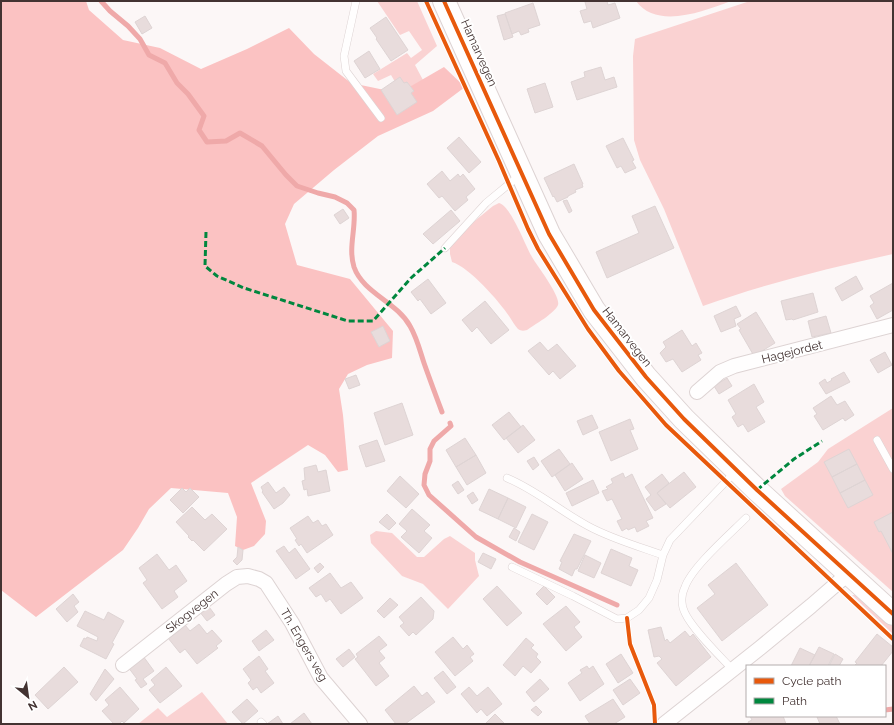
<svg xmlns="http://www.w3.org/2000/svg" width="894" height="725" font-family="Raleway,sans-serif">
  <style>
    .green { fill: #fad2d2 }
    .forest { fill: #fbc2c2 }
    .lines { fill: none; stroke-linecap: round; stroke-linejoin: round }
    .stream { stroke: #efa9a9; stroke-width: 5 }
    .building { fill: #e8dcdc; stroke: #ded4d4 }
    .lane-casing { stroke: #ddd3d3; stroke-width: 8 }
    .street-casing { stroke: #ddd3d3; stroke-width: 16 }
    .primary-casing { stroke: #ddd3d3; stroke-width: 24 }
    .lane { stroke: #fffefe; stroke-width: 7 }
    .street { stroke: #fffefe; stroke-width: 14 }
    .primary { stroke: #fffefe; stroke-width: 22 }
    .quiet { stroke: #00873e; stroke-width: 3; stroke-dasharray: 6 3; stroke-linecap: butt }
    .cycleway-casing { stroke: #fff; stroke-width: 6 }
    .cycleway { stroke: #e8590c; stroke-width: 4 }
    .labels { text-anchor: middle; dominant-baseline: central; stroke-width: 4; stroke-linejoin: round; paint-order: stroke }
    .street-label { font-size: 12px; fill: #433332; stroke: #fff }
  </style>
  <rect width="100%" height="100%" fill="#fcf7f7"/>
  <path class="green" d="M377,1H417L437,46L415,65L423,80L401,92L391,75L378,81L373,74L407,53L411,58L422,50L409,31L400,35Z
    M636,1H731C704,11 657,30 636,1Z
    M750,1H893V254C828,268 765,284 703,306L664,209L640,160L634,140L633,56L635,39Z
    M499,203C511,206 525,245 532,257C537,266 561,296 558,305C555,313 534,325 527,330C523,331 521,331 518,329C514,325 512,320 509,316C499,301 469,267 452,262L450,254V247L471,224L493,206Z
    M893,408V592L785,496L781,489L818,462L828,449Z
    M376,531L392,533L417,557H424L444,539L450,536L475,553V560L479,576L448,609L423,584L402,576L371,543L370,535Z
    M852,595H860L893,627V634Z
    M202,692L228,724H138L158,708L167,717Z"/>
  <path class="forest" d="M1,1H86L89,10L123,40L160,48L201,69L247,49L289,28L314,54L351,83L399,93L444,67L465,87L433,111L378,136L334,170L294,204L285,224L297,265L350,279L393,331L392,358L367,365L348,374L339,389L343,415L348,470L338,472L325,455L308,445L251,483L266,521L265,534L254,546L243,550L235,546L237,517L228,493L171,488L149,509L138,528L123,550L36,617L1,590Z"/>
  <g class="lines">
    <path class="stream" d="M101,1L110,11L128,26L140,39L149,55L165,63L177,83L188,94L204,116L199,130L207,142L226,141L240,133L262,146L286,175L297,186L318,193L335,197L347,203L354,210C356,229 348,248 354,267C363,293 397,302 410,326C417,338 420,351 424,363C430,380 436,396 442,412
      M450,423L451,426L434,441L430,449V461L425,474L424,485L429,495L476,537L520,562L617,605
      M885,710L893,709"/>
  </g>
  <path class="building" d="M589,1H607L608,5L615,3L620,18L593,28L591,21L584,23L580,11L587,9L585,2Z
    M533,3L540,25L528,29L529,32L521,35L519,31L512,34L505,13Z
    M505,14L513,37L504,40L497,16Z
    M145,16L152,28L142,34L135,22Z
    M386,17L408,50L391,61L376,39L377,38L370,28Z
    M369,51L380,69L365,78L354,61Z
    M601,67L605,80L614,77L617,87L577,100L571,82L585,77L584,72Z
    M400,77L404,83L407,82L414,91L411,93L417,102L397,115L381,90Z
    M545,83L553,107L535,113L527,89Z
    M459,137L481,162L469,173L447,148Z
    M623,138L634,160L632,161L636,168L625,173L621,166L617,168L606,146Z
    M574,164L583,184H582L583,187L575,190L576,192L568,196V197L557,202L554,196L553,197L544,178Z
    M442,171L450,181L458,174L460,177L463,174L475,189L466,197L468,200L455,211L442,196L439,198L427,184Z
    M567,200L572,211L569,213L563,201Z
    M655,206L674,248L607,278L596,252L639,233L632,216Z
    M343,209L349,218L340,224L334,215Z
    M451,210L460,221L433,244L423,234Z
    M856,276L863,289L842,301L835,288Z
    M428,279L446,303L431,314L420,299L418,301L411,292Z
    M893,283V310L877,319L870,306L874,303L870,296Z
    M813,293L818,312L793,320L792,319L786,320L781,301Z
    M485,301L509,330L491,344L477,327L472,332L462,320Z
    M736,306L741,316L734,319L736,326L721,332L714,316Z
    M756,312L775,343L754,356L739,330L741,329L737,324Z
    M826,316L831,333L812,337L808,321Z
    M383,326L390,341L379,347L371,332Z
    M682,330L692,346L696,343L702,353L698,355L701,360L682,372L673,359L666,362L660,353L666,347L663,342Z
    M540,342L548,351L557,344L576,366L560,379L553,371L549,375L528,351Z
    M885,352L892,365L878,373L870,360Z
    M844,372L850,382L826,394L819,383L825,379L827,383L832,380L831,379Z
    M356,375L360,385L349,389L345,379Z
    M727,378L732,386L719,394L714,386Z
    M754,384L764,402L756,407L765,422L748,432L743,424L738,427L732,417L736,414L728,400Z
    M831,396L837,405L845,401L854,415L845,421L843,418L823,430L814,416L817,414L813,408Z
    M402,403L413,435L385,445L374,413Z
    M509,412L521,427L504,440L492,425Z
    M592,415L598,428L583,435L577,421Z
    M630,419L634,429L630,430L638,449L611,461L599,432Z
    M523,425L535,440L518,453L506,438Z
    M465,438L476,455L456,467L446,450Z
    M377,440L385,461L366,467L359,446Z
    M559,449L570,464L552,477L541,461Z
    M849,449L857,464L832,477L824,462Z
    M476,455L486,473L467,485L456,467Z
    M534,457L539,465L533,470L527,461Z
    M572,463L583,479L565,491L555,475Z
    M857,464L865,480L840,493L832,477Z
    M316,465L318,472L326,470L330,491L308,496L307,489L304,490L302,481L305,480L304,468Z
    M684,472L696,487L670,508L657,493Z
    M623,473L625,478L632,474L653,518L646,521L649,526L637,532L635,527L628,530L627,528L622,531L617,521L622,519L612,499L607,501L602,491L608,489L606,487L613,483L611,479Z
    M662,474L669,483L657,493L666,504L655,511L646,499L651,495L645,487Z
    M400,476L419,494L406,508L387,491Z
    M593,480L599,493L572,506L566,493Z
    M865,480L873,495L848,508L840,493Z
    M458,481L464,490L458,494L452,485Z
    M268,482L276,493L284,487L290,495L283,503L274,509L262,492L263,491L261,487Z
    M182,488L186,492L190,488L199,497L183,513L170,500Z
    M489,489L508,498L498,519L479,510Z
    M473,492L478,500L472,504L467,496Z
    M508,498L526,507L516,528L498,519Z
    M192,507L205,520L212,514L227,529L204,551L193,540L192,541L188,537L189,536L176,522Z
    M412,509L430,525L424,531L432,538L419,553L401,537L407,531L399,524Z
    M893,512V554L881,531L879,532L874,522Z
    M387,514L396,523L389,530L379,522Z
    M532,514L548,522L534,550L518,542Z
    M308,516L313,523L318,520L322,526L326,524L333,535L307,553L301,544L299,546L295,540L297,539L290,528Z
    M514,528L520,532L516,541L509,537Z
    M574,534L591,541L577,569H575L572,576L559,569L562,562L560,561Z
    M284,546L289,553L295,548L310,569L296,579L276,551Z
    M238,547L243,550L242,560L237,565L233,561L237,557Z
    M611,549L632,558L629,566L638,570L631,586L601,573Z
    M483,553L496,559L491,569L478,562Z
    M157,554L169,570L176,565L187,581L174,591L178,597L162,609L143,583L147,580L139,568Z
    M585,555L601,563L594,578L578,571Z
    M320,563L324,567L318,573L314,568Z
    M736,563L768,605L722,641L697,608L715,594L708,585Z
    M330,573L341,588L351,582L363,598L341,614L330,599L326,602L321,594L316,597L309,588Z
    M497,586L522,613L507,626L483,599Z
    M544,586L555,597L547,605L536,594Z
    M73,594L79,602L74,606L78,612L67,622L56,609Z
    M421,597L434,611L433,619L416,635L413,632L409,636L400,626L404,623L399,617Z
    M390,598L398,605L384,618L377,611Z
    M207,604L215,615L207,621L199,611Z
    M566,606L580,622L574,627L582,637L566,651L543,624Z
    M85,611L104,620L108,612L124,621L112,643L114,644L106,659L80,646L84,638L86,639L87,637L97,641L98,637L77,626Z
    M199,624L207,634L212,630L222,641L216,646L218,648L197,664L185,649L180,653L168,638L185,625L190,631Z
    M661,627L665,641L667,639L670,643L685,631L690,637L693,634L711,657L676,686L657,663L662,659L659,656L654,657L648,630Z
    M266,630L274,640L259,651L252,641Z
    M877,634L893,647V651L881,666H854L857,663L855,662Z
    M379,636L387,645L379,651L385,658L379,663L389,676L376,686L355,659L358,657L356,654Z
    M453,637L463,649L467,645L474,654L470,657L473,661L455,676L435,652Z
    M526,638L534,645L531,648L538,654L536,657L541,662L531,673L523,666L515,676L503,665Z
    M819,647L834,654L828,666H809Z
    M800,648L815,655L809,666H791Z
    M349,649L355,657L343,667L336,659Z
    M621,654L633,673L618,683L606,664Z
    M835,654L843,659L839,666H829Z
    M143,656L154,671L143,679L147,684L141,688L135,680L137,679L128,667Z
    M259,656L268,669L265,671L274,683L261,693L257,687L253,690L248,683L251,680L243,669Z
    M587,666L589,669L593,666L604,684L580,701L568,683L582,673L580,670Z
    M64,667L78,682L48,709L35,695Z
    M166,667L182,686L160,703L149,690L155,685L151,680Z
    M105,669L114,679L96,701L90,694Z
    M443,671L456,687L447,694L434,678Z
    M540,679L549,689L534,702L526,692Z
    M630,679L640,693L623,705L613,690Z
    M414,686L422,696L427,692L435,702L405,724H396L385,710Z
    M120,687L139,709L124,723L122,721L119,724H114L102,711L109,705L105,700Z
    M469,687L477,696L488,687L502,704L487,716L481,709L477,713L461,694Z
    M247,699L258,711L243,724L232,712Z
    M613,699L625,717L614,724H590L585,716Z
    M536,706L542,712L538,716L531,710Z
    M304,713L312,724H290Z
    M495,714L505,724H485Z
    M278,716L283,724H267Z
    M750,716H783L786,724H749L748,722L752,720Z
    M820,716H836L840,724H820L817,717Z"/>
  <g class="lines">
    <g class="lane-casing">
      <path id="lane" d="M356,1L344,56L346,71L381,118
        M445,248L486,203L520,175
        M877,440L893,469
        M507,478C536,490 560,511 588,526C612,539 637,546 663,555
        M512,567L573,596L617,619L627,618L639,610L649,598L657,580L663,555L670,540L735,472
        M732,669C719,655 693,630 685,613C681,605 681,595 685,587C692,567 730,534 746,518
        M261,722L263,724"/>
    </g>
    <g class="street-casing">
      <path id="street" d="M697,392L720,372L734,366L893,325
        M123,665L226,584L237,577L248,576L259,579L266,583L292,623L321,678L360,724
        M664,724L760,648L811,606L849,573"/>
    </g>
    <g class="primary-casing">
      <path id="primary" d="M444,1L549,234L594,310L646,377L684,419L757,490L893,614"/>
    </g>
    <use href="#lane" class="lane"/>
    <use href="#street" class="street"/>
    <use href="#primary" class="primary"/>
    <path class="quiet" d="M206,232L205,266L217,276L244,288L348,321H373L411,278L445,248
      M757,490L794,459L822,441"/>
    <g class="cycleway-casing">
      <path id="cycleway" d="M426,1L499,161L528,229L538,249L588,329L619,371L666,425L893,639
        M444,1L549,234L594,310L646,377L684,419L757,490L893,614
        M627,618L630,644L654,705L655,724"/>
    </g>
    <use href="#cycleway" class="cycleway"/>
  </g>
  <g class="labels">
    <g class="street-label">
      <text transform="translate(479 53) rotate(66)">Hamarvegen</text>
      <text transform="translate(627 337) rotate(52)">Hamarvegen</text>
      <text transform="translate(792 352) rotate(-14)">Hagejordet</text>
      <text transform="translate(192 611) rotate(-38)">Skogvegen</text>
      <text transform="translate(304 645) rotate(60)">Th. Engers veg</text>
    </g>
  </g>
  <rect width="894" height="725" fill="none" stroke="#433332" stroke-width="4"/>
  <rect x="746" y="665" width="140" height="52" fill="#ffffff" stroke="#b4adad"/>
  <rect x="754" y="678" width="20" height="6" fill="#e8590c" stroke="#b4adad"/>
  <text x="782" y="685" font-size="12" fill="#433332">Cycle path</text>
  <rect x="754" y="698" width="20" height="6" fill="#00873e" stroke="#b4adad"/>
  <text x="782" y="705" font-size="12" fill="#433332">Path</text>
  <g transform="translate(28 697) rotate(151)" stroke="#ffffff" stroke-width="3" paint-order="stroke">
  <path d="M0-3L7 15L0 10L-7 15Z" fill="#433332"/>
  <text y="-6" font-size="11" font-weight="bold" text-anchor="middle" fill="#433332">N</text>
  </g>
</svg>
